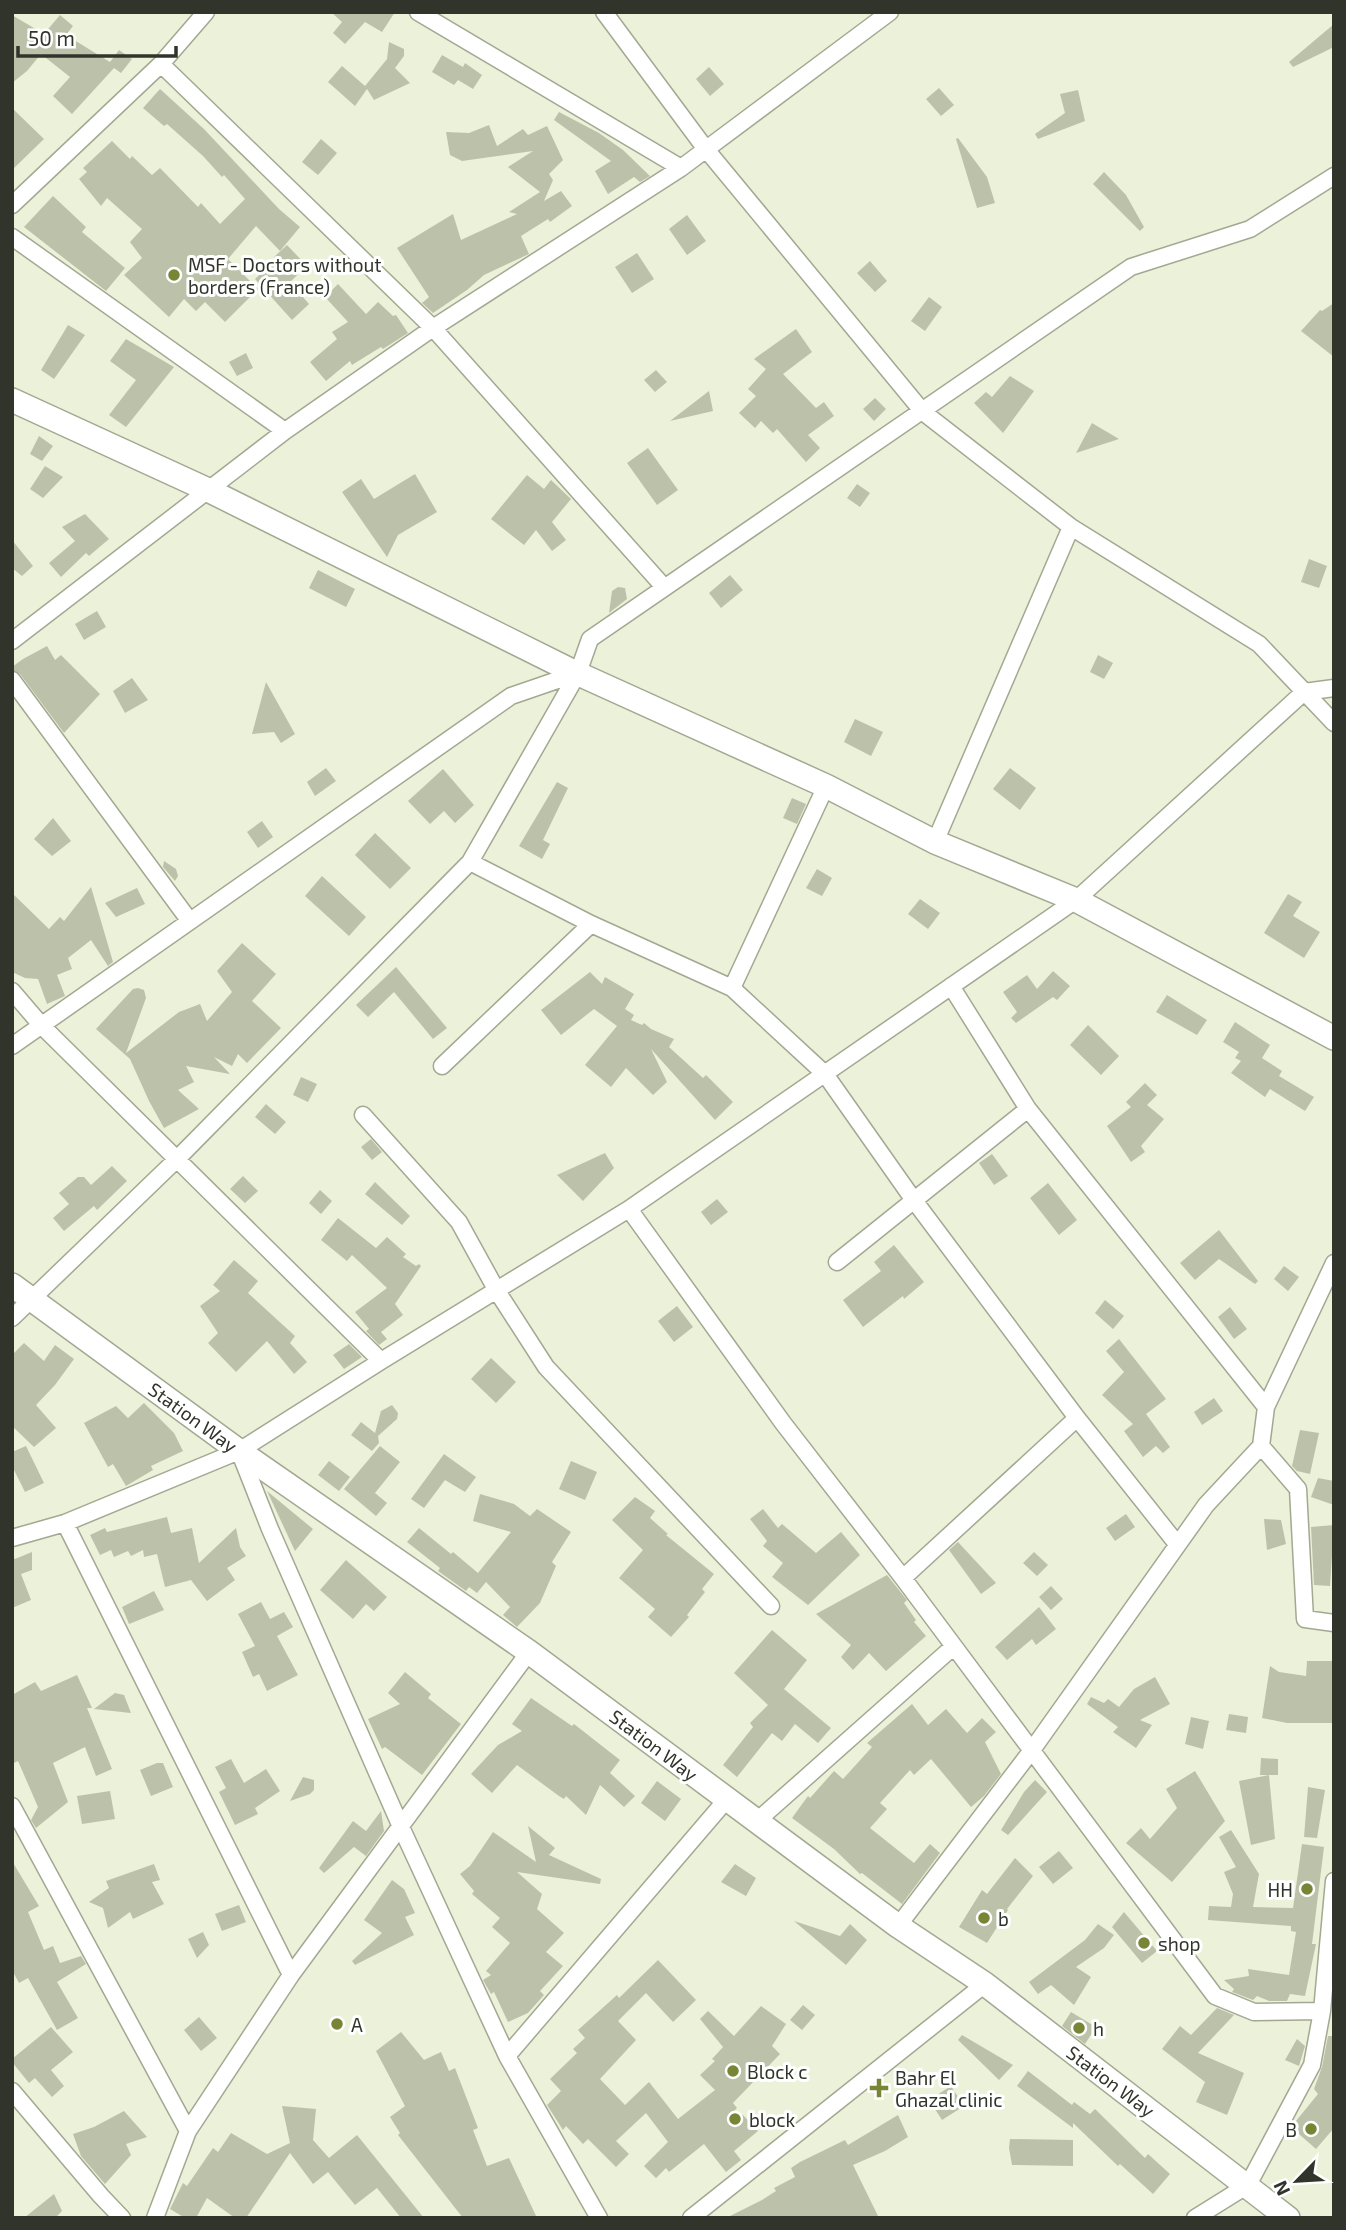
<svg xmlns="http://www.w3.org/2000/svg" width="1346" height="2230" font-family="'Exo 2',sans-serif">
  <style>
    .building { fill: #bcc2aa }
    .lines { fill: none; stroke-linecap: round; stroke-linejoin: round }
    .street-casing { stroke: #a2a891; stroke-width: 19 }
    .secondary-casing { stroke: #a2a891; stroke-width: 26 }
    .street { stroke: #fff; stroke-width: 16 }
    .secondary { stroke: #fff; stroke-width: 23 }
    .poi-dot { fill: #778534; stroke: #fff; stroke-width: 2.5 }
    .labels { text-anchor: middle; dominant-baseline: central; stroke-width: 6; stroke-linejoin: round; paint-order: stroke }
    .poi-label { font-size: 19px; fill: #31342a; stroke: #fff; text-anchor: start }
    .street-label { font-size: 19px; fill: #31342a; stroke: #fff }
  </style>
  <rect width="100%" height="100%" fill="#ecf2d9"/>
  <path class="building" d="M331,12H395L382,32L365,22L345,44L333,33L342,22Z
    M12,15L44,34L60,15L73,26L66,35L110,62L119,50L132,59L121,73L114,68L72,114L53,96L70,77L41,54L27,71L12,83Z
    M1334,24V47L1293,67L1289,62Z
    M389,42L404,49V56L395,68L410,83L374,100L367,89L355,106L328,82L342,66L365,86L387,59Z
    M442,55L463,67L465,63L482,75L473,89L458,80L454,85L432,72Z
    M709,67L724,84L710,96L696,79Z
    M939,88L954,105L941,116L926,99Z
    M160,89L204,129L279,209L300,227L280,251L256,226L228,259L258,289L225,322L205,302L196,311L184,299L169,317L124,275L142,258L130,242L142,229L107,198L101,206L79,179L87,172L83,168L112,141L130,159L132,156L152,175L160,168L198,207L201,203L220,224L245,199L224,175L222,177L203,156L167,124L164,126L143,108Z
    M1078,90L1085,121L1038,139L1035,134L1065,113L1060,94Z
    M12,108L44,139L12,170Z
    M559,112L599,133L623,150L650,176L640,182L634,177L608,194L595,171L611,161L554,120Z
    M489,125L497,146L523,129L528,135L547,126L563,160L549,174L553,180L544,201L561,191L572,206L550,222L548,219L521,236L529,254L484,275L467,290L433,313L422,303L429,297L397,248L453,214L461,240L517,214L509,212L540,192L508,167L533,151L462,161L450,155L446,132L469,133Z
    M958,138L987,177L995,203L977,208L956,139Z
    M321,139L337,153L318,175L302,162Z
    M1104,172L1126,195L1144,227L1140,231L1093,184Z
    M53,196L86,227L82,232L125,268L106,291L24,227Z
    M687,215L706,241L687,255L669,229Z
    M287,245L307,266L290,282L309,304L292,320L255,279L276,259L274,257Z
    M637,253L654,279L632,293L615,267Z
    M870,261L887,281L875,292L857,273Z
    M338,284L366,314L378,302L393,316L396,315L408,333L383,349L381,347L352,365L350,361L326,381L310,362L337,339L332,332L348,322L325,297Z
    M929,297L942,307L925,331L911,321Z
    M1334,303V357L1301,331L1320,310L1322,311Z
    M68,325L85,335L54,379L41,370Z
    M796,329L812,352L783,374L816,408L824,402L834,416L808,435L820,448L806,462L777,429L773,433L761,421L755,428L739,413L756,396L748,389L766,369L754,359Z
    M126,339L174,367L126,427L109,415L136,380L110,361Z
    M246,353L253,368L237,376L229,362Z
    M656,370L667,382L655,392L644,380Z
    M1010,376L1034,391L1003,433L974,403L986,392L992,397Z
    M709,391L713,411L670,421Z
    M875,398L886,409L874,421L863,409Z
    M1092,423L1119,439L1076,453Z
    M39,436L53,446L42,461L30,454Z
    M648,448L678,490L657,505L627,463Z
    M45,466L63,477L43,498L30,489Z
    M415,474L437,512L398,535L387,557L342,492L361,479L374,499Z
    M527,475L544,489L551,480L571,499L552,522L566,540L552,551L536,530L524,545L491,519Z
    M857,484L870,493L860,507L847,498Z
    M85,514L109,539L89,556L86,553L61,577L49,563L75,541L62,527Z
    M12,540L33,566L22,576L12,568Z
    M1309,559L1327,566L1319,588L1301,582Z
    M318,570L355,589L346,607L309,588Z
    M730,575L743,590L721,608L709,593Z
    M618,587L625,588L627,599L609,613L612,591Z
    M97,611L106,627L84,640L75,624Z
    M47,646L55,660L61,655L100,694L64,733L20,674L12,670V667L23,659Z
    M1098,655L1113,663L1104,679L1090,672Z
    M132,678L148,700L125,713L113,691Z
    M266,682L295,734L281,743L274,732L252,734Z
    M855,719L883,732L871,756L844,742Z
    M326,768L336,781L315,796L307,782Z
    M1010,768L1036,788L1020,810L993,789Z
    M443,769L474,805L455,823L444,811L430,824L408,801Z
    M557,782L568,788L543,840L550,844L542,859L519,846Z
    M792,798L806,804L797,824L783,818Z
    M53,818L71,841L52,856L34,839Z
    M262,821L273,837L258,848L247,832Z
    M375,833L411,868L390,889L355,855Z
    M164,861L176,869L178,876L175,881L163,867Z
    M817,869L832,878L822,896L806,888Z
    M322,876L366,917L349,936L305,896Z
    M91,887L113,962L108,966L91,940L68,958L72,969L57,975L65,996L47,1004L38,979L25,978L12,972V893L49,929L60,917L64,921Z
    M137,888L145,904L116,917L105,903Z
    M1288,894L1302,902L1293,916L1320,932L1304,958L1264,933Z
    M920,899L940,913L928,929L908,914Z
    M242,943L276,974L252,1001L281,1028L247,1063L238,1054L232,1066L214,1057L230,1074L186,1066L194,1082L178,1090L199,1109L164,1128L149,1101L130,1059L96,1029L133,989L138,988L144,990L146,998L126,1053L179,1012L200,1004L207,1021L232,992L217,971Z
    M396,967L447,1028L433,1039L394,992L368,1017L356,1005Z
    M1053,971L1070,986L1057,1000L1053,997L1016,1023L1011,1018L1017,1012L1003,992L1027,975L1037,989Z
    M590,972L602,984L605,977L634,994L625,1009L634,1015L631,1020L642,1025L644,1023L651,1029L674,1039L669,1047L703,1078L706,1075L733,1102L715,1120L651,1049L667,1082L653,1095L626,1068L611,1087L585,1065L617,1026L594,1009L561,1035L541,1010Z
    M1167,995L1207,1020L1197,1035L1156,1012Z
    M1235,1022L1270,1045L1262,1058L1282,1071L1279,1076L1314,1097L1305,1111L1270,1089L1265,1097L1231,1073L1241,1061L1235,1058L1239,1052L1223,1042Z
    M1088,1025L1119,1056L1101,1075L1070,1045Z
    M301,1077L317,1084L308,1102L293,1095Z
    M1145,1083L1157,1095L1147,1105L1164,1119L1141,1146L1145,1152L1131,1162L1107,1126L1131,1107L1126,1102Z
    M266,1104L286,1122L275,1134L255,1117Z
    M371,1139L382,1152L372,1160L361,1147Z
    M605,1153L614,1168L583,1201L557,1175Z
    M992,1154L1008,1176L994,1185L979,1163Z
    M112,1166L127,1181L97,1210L94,1206L64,1231L53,1218L69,1204L59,1193L78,1177H84L91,1185Z
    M243,1176L258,1191L245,1203L230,1189Z
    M375,1182L410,1216L402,1225L365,1194Z
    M1048,1183L1077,1220L1059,1235L1030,1198Z
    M320,1190L332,1201L321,1214L309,1203Z
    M717,1199L728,1212L711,1225L701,1212Z
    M338,1218L376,1248L387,1237L406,1254L403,1257L416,1266L419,1264L421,1266L395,1304L403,1315L381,1332L387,1339L379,1345L366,1331L369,1329L355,1312L387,1288L352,1255L347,1261L321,1240Z
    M1219,1230L1258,1281L1255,1284L1219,1259L1195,1280L1180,1263Z
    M894,1245L924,1282L904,1299L903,1296L863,1327L843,1300L881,1271L874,1262Z
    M234,1260L258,1281L248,1293L295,1336L290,1343L307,1362L294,1374L267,1341L236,1372L208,1343L218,1333L200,1306L220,1291L213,1285Z
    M1284,1266L1299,1277L1288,1291L1274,1279Z
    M1105,1300L1124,1316L1113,1329L1095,1313Z
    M677,1306L693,1327L674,1342L658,1321Z
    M1230,1307L1247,1329L1234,1339L1218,1317Z
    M1119,1339L1166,1399L1146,1414L1170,1447L1163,1453L1156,1446L1143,1457L1124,1431L1133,1424L1102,1395L1124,1372L1106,1351Z
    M24,1343L44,1361L55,1345L74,1359L55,1385L36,1405L56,1428L34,1447L12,1426V1355Z
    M349,1344L362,1357L344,1369L333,1355Z
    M491,1358L516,1382L496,1403L471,1379Z
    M1214,1398L1223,1411L1202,1425L1194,1412Z
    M144,1403L174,1433L183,1451L151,1466L153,1470L126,1486L113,1464L108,1467L84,1423L116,1406L128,1418Z
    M392,1405L398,1413L397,1419L378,1436L379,1443L372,1451L351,1435L361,1422L375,1433L381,1411Z
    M1300,1430L1319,1433L1310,1474L1297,1471L1292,1466Z
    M26,1446L44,1483L25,1492L12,1466V1452Z
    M380,1446L400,1462L375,1493L387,1503L376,1516L344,1489Z
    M444,1454L476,1477L465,1492L445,1480L424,1508L411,1499Z
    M329,1461L350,1477L339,1491L318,1475Z
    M571,1461L597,1472L585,1500L559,1489Z
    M1318,1478L1334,1481V1505L1311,1497Z
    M267,1491L313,1529L295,1551Z
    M480,1494L514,1504L530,1516L537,1509L571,1532L552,1562L556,1566L540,1603L517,1627L503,1615L510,1607L486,1582L477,1593L469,1587L466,1591L438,1571L440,1568L407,1542L419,1528L451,1554L453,1552L478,1573L511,1532L473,1521Z
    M635,1497L655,1511L650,1518L668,1534L666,1535L714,1574L702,1589L705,1592L687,1615L689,1617L671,1637L648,1617L655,1609L619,1578L643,1550L612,1520Z
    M763,1509L778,1528L782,1524L816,1553L841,1532L860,1555L808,1605L772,1577L783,1563L763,1546L767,1541L750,1519Z
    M1126,1514L1135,1527L1115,1541L1106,1528Z
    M167,1517L171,1533L192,1528L199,1563L236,1528L240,1547L246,1556L227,1568L235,1580L207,1601L191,1580L165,1587L157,1554L144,1557L143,1550L131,1556L128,1551L114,1557L111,1550L100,1555L90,1535L105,1528L107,1532Z
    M1264,1519L1281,1520L1286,1544L1267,1550Z
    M1334,1525L1330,1586L1314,1585L1311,1527Z
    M958,1542L996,1583L981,1594L949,1550Z
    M32,1552V1570L21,1574L31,1600L12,1608V1556L15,1559Z
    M1034,1552L1048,1565L1037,1576L1023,1563Z
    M346,1560L387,1597L374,1611L366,1604L353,1619L320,1590Z
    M887,1575L907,1600L904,1603L916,1620L914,1622L926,1636L886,1671L869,1653L853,1670L841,1657L851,1645L816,1614Z
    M1051,1586L1063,1599L1051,1610L1039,1597Z
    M154,1591L164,1610L129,1624L122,1607Z
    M261,1602L270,1619L284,1612L293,1627L277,1636L298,1675L267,1691L259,1674L253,1677L242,1652L255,1646L238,1614Z
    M1039,1607L1056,1629L1036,1645L1032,1639L1007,1660L995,1647Z
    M772,1630L807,1660L784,1689L831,1728L818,1743L795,1724L782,1741L772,1733L737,1777L723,1765L753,1727L750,1723L768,1705L734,1673Z
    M1307,1661H1334V1723H1287L1262,1718L1270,1666L1279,1672L1306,1676Z
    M405,1672L431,1694L428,1698L461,1724L422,1775L385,1747L382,1749L368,1719L400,1704L388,1693Z
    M77,1675L92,1708H87L112,1769L96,1776L85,1747L53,1763L68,1802L36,1828L31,1820L38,1807L18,1761L12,1764V1695L35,1682L41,1691Z
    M1155,1677L1170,1704L1140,1720L1152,1725L1136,1748L1113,1732L1118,1727L1087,1704L1091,1697L1104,1703L1108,1699L1119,1707L1134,1689Z
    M115,1693L124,1695L131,1713L94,1709Z
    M531,1698L572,1726L574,1724L620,1760L610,1773L635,1796L624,1807L600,1785L586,1815L566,1796L564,1799L559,1796L517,1765L492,1793L471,1774L498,1745L522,1731L512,1724Z
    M912,1704L928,1725L946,1709L967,1733L982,1718L996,1732L985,1742L1001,1774L984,1796L971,1807L931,1759L914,1775L910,1770L880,1803L887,1809L870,1828L914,1863L930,1844L940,1853L902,1904L862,1873L860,1874L834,1849L792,1818L808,1796L810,1798L834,1771L843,1779L872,1747L867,1743Z
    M1229,1714L1248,1717L1246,1733L1226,1730Z
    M1191,1717L1209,1721L1203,1749L1185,1744Z
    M1261,1758L1278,1759V1775H1269L1275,1839L1251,1845L1239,1781L1269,1775H1260Z
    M231,1759L244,1783L266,1769L280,1791L255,1808L258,1814L235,1825L219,1792L226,1788L215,1767Z
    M163,1763L173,1787L151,1796L140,1770L157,1763Z
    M1195,1771L1225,1821L1172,1882L1126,1843L1141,1828L1150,1839L1177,1808L1166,1789Z
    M303,1777L314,1780V1790L310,1794L290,1801Z
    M1035,1780L1047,1792L1008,1835L1001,1830L1024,1792Z
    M657,1781L681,1799L665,1821L641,1803Z
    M1308,1787L1325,1790L1317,1838L1304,1837Z
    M110,1791L115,1819L82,1824L77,1796Z
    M381,1811L384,1831L366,1856L354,1847L324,1873L319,1868L353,1821L366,1831Z
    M528,1826L555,1848L549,1855L601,1879L600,1884L517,1872L542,1894L537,1909L564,1933L546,1952L563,1966L540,1991L544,1995L528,2013L508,2022L494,1992L491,1994L483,1980L491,1975L486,1971L510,1943L492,1927L500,1918L472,1894L474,1891L460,1874L470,1866L493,1832L536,1862Z
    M1231,1830L1259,1874L1253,1907L1293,1908L1302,1844L1324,1847L1312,1944H1316L1305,1996L1290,1994L1287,2001H1269L1257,1996L1253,2000L1232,1992L1234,1989L1224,1980L1249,1976L1248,1969L1289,1975L1296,1932L1291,1931V1926L1208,1920L1209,1906L1231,1907L1233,1894L1224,1872L1236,1867L1219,1837Z
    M1059,1851L1073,1868L1053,1884L1039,1867Z
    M1015,1858L1033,1876L1007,1909L1008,1910L987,1943L959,1927L982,1890L987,1894Z
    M12,1861L39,1906L28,1912L44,1950L53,1946L60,1963L81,1956L86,1964L57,1982L78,2018L57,2030L28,1978L19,1983L12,1970Z
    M154,1864L160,1880L152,1882L164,1904L133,1919L130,1912L108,1928L103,1908L89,1902L109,1888L106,1881Z
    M735,1864L756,1878L746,1896L721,1882Z
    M392,1880L404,1889L415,1913L405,1917L414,1935L355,1965L352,1961L382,1933L364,1920Z
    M239,1905L246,1922L222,1931L215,1914Z
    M1124,1912L1157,1951L1142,1963L1112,1927Z
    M794,1921L840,1936L850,1924L867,1940L846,1965Z
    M1098,1924L1114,1935L1104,1948L1076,1967L1091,1977L1074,2005L1051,1985L1038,1994L1029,1982L1085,1940Z
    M203,1932L209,1945L197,1958L188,1939Z
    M658,1960L696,2000L673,2022L646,1993L618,2021L636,2040L600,2079L625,2105L649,2082L678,2119L715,2090L700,2075L715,2061L712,2059L723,2047L700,2019L708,2011L734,2036L761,2006L786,2024L772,2046L780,2054L733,2103L737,2108L729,2116L734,2121L743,2115L758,2131L734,2151L741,2160L726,2172L704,2144L669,2172L666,2168L656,2178L644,2166L668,2142L646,2113L616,2141L629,2154L616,2167L588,2139L583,2144L566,2126L563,2130L547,2105L561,2091L550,2079L577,2053L573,2049L585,2038L578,2030L617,1995L619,1998Z
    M803,2005L815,2015L802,2030L790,2020Z
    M1217,2008L1234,2015L1198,2053L1244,2073L1227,2115L1196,2102L1205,2082L1162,2049L1180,2026L1191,2035Z
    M1071,2012L1096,2027L1085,2044L1062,2026Z
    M199,2017L217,2038L201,2051L184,2030Z
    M51,2027L73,2052L51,2070L64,2086L52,2097L35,2078L29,2083L12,2062V2059Z
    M401,2032L424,2060L441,2052L449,2071L455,2068L478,2128L473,2130L487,2166L509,2158L537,2218H463L398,2135L400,2133L390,2117L405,2106L376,2051Z
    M962,2035L1013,2065L999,2080L958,2040Z
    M1328,2036H1334V2128L1316,2149L1291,2127L1318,2094L1314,2089L1322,2067Z
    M1297,2039L1305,2046L1299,2066L1285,2060Z
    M1028,2071L1072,2105L1074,2102L1090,2114L1095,2109L1145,2158L1148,2154L1170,2174L1153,2194L1120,2164L1118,2166L1073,2123V2128L1017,2086Z
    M951,2086L964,2106L942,2120L929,2100Z
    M282,2106L316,2109L313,2140L329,2158L357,2135L424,2218H401L377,2188L355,2205L328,2172L313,2184L290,2153L246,2218H235L207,2198L196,2218H185L170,2209L183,2183L187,2186L213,2148L218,2152L231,2133L267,2154L290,2143Z
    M124,2111L147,2137L126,2144L131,2155L105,2184L81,2156L73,2134L94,2127Z
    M898,2115L908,2137L885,2151L853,2165L879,2218H726L762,2200L776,2191L774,2188L795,2177L791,2168L800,2162L845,2140L848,2145Z
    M1010,2139L1073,2140V2166L1012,2165L1009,2148Z
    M54,2194L62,2211L55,2218H24Z"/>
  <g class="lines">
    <g class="street-casing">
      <path id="street" d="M418,12L681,168
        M604,12L705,148L923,412L1071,527L1259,644L1334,723
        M161,64L433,328L664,587
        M12,205L161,64L206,12
        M12,237L285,431
        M12,641L285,431L433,328L681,168L890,12
        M578,673L590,639L1131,267L1250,229L1334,176
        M12,680L189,920
        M935,842L1071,527
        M470,862L591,924L732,988L825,1074L913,1199L1077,1418L1177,1544
        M732,988L826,786
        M12,991L42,1026L381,1361
        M12,1046L511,696L578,673L470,862L177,1159L12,1318
        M442,1066L591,924
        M363,1115L459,1222L497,1291L546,1367L771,1606
        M629,1209L783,1423L903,1578L1215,1996L1254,2012L1322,2011
        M837,1262L1028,1109
        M1266,1407L1334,1263
        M1261,1446L1298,1489L1305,1619L1334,1623
        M240,1453L270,1529L401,1827L507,2056L599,2218
        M65,1523L291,1975
        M12,1538L65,1523L239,1451L381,1361L629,1209L1076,900L1304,692L1334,688
        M903,1578L1077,1418
        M12,1806L188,2131
        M757,1821L953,1647
        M898,1926L1032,1750L1206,1505L1261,1446L1266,1407L1028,1109L951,986
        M507,2056L727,1799
        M12,2091L101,2196L122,2218
        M155,2218L188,2131L291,1975L529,1652
        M691,2218L985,1984
        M1195,2218L1248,2185L1312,2065L1322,2011L1334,1881"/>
    </g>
    <g class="secondary-casing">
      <path id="secondary" d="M12,400L206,489L572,671L826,786L935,842L1076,900L1334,1038
        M12,1285L239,1451L529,1652L898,1926L985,1984L1288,2218"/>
    </g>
    <use href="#street" class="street"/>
    <use href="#secondary" class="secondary"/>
  </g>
  <g class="poi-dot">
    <circle cx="174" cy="275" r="7"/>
    <circle cx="1307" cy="1889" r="7"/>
    <circle cx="984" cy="1918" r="7"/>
    <circle cx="1144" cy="1943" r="7"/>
    <circle cx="337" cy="2024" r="7"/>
    <circle cx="1079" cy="2028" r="7"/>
    <circle cx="733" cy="2071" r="7"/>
    <path d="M875.5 2077.5h7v7h7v7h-7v7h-7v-7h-7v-7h7z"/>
    <circle cx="735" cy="2119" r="7"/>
    <circle cx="1311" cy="2129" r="7"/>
  </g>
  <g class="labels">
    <g class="poi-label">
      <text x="188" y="264">MSF - Doctors without<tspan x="188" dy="22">borders (France)</tspan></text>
      <text x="1293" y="1889" text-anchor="end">HH</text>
      <text x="998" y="1918">b</text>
      <text x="1158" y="1943">shop</text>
      <text x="351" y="2024">A</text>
      <text x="1093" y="2028">h</text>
      <text x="747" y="2071">Block c</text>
      <text x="895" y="2077">Bahr El<tspan x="895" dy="22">Ghazal clinic</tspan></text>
      <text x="749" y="2119">block</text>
      <text x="1297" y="2129" text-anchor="end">B</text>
    </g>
    <g class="street-label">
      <text transform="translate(193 1417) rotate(36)">Station Way</text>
      <text transform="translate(654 1745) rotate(37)">Station Way</text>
      <text transform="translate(1111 2081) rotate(37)">Station Way</text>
    </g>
  </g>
  <rect width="1346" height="2230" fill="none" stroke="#31342a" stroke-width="28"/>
  <g transform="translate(1297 2181) rotate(245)" stroke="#ffffff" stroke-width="5" paint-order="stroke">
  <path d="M0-5L12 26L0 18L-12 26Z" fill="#31342a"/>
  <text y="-10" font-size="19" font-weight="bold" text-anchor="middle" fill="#31342a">N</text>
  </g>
  <path d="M18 46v10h158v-10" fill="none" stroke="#31342a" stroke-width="3.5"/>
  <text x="28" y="46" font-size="21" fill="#31342a" stroke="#ffffff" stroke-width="5" paint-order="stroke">50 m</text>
</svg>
